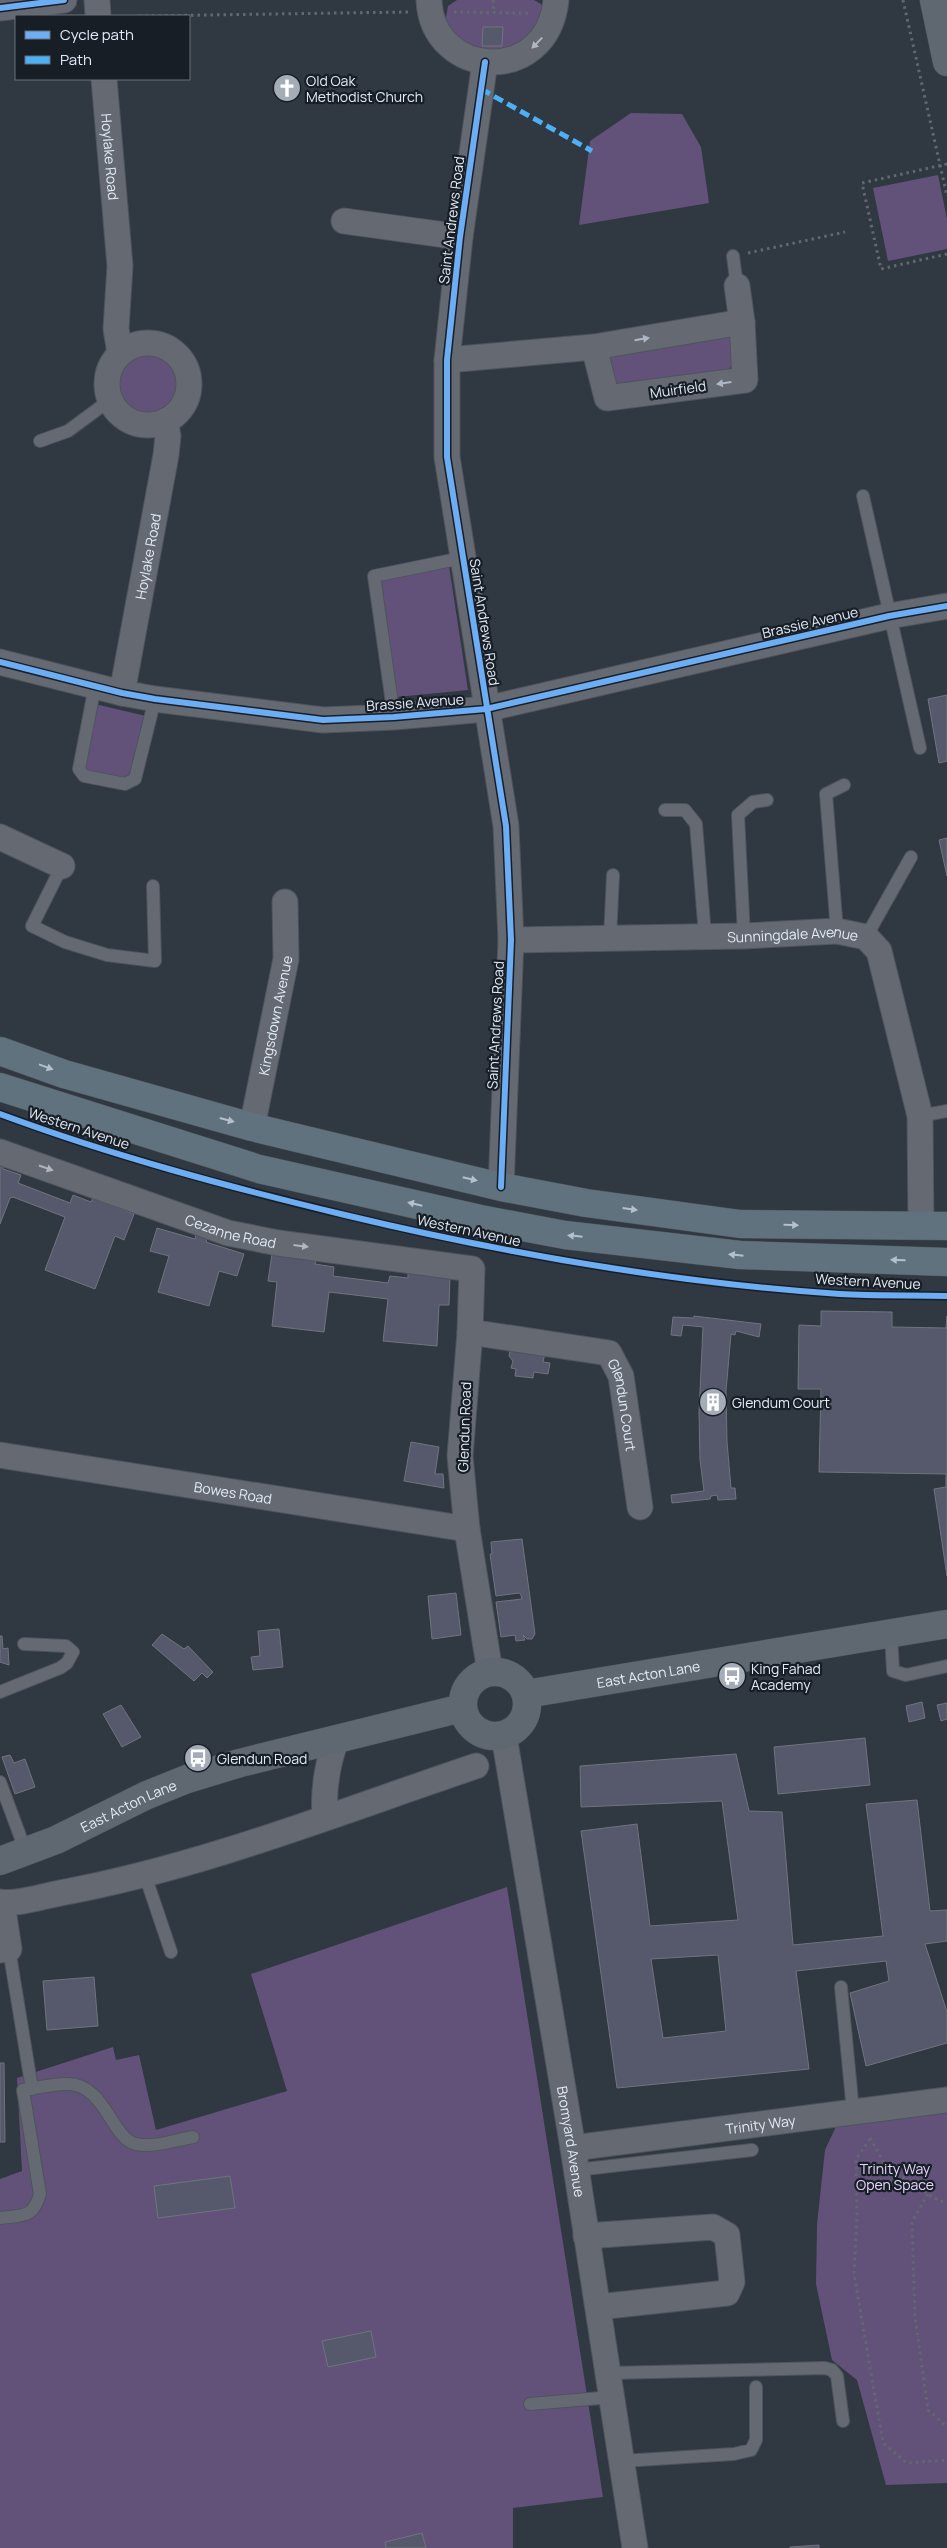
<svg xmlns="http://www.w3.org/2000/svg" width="947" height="2548" font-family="Manrope,sans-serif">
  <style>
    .green { fill: #625279 }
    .building { fill: #55596b; stroke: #70747e; fill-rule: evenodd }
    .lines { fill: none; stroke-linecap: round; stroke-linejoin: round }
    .lane-casing { stroke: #4e545d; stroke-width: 14 }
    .street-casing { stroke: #4e545d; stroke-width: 27 }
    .secondary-casing { stroke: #4e545d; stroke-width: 29 }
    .highway-casing { stroke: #4e545d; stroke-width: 29 }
    .path { stroke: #63686f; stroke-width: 3; stroke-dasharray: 2.5 4; stroke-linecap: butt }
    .lane { stroke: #656a72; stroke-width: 12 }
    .street { stroke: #656a72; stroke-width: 25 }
    .secondary { stroke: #5f6870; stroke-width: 28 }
    .highway { stroke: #60727d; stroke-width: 28 }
    .quiet { stroke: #4cb0f7; stroke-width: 5; stroke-dasharray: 10 5; stroke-linecap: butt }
    .cycleway-casing { stroke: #181e26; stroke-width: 9 }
    .cycleway { stroke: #6dadf4; stroke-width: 6 }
    .oneway { fill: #b0b7c2 }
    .oneway2 { fill: #b4c1cc }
    .labels { text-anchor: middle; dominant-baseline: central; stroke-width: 4.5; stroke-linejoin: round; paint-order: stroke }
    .poi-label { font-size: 14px; fill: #e2ebf7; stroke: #181e26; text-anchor: start }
    .street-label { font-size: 14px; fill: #e2ebf7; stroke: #181e26 }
    .park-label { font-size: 14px; fill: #e8d8fe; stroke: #181e26 }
  </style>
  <rect width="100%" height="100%" fill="#303842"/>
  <path class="green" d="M457,0H534L541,4L545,12L534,35L498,54L465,47L445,23L448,6Z
    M631,113L682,114L701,147L709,203L579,225L590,141Z
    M938,175L947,219V249L888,261L873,188Z
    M732,334L731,367L724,373L613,387L601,352Z
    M115 383a32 32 0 1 1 64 0a32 32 0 1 1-64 0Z
    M449,566L468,690L397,697L380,578Z
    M95,704L146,716L128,779L86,771L83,767Z
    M507,1887L603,2497L513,2508V2548H0V2179L22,2171L17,2078L113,2047L116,2060L139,2055L156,2130L287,2091L251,1974Z
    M947,2105V2483L886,2485L857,2380L832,2360L816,2284L817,2224L825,2150L839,2120Z"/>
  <path class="building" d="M483,27H503L502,46H482Z
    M947,695V761L939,763L928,699Z
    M947,838V876L939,840Z
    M0,1163L4,1165L3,1169L21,1175L18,1183L70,1203L73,1195L91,1202L93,1198L134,1214L124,1240L115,1236L95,1289L45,1270L65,1217L13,1197L10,1198L0,1224Z
    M157,1228L195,1239L196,1235L207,1238L206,1242L244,1254L237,1276L219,1271L209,1306L158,1292L169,1256L150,1251Z
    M272,1254L316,1260L315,1264L334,1267L333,1276L388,1283L390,1276L408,1278V1272L450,1277L449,1305H439L437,1346L383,1341L388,1299L329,1292L324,1332L272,1326L277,1282L268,1281Z
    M821,1311L892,1312V1327L946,1328L947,1316V1576L934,1489L946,1487V1474L819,1472L821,1389H798L799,1325L821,1326Z
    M694,1316L761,1324L759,1337L736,1331L735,1335L731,1334L726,1391L727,1442L731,1488H735L736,1499L718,1500L717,1495L711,1496L710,1499L672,1503L671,1495L704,1491L700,1460L699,1413L703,1327L683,1325L681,1336L671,1335L673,1317L694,1318Z
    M510,1350L545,1353L543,1362L550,1363L548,1374L534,1372L533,1378L515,1376L516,1369L511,1368L513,1361L509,1356Z
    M411,1442L439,1447L435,1474H443L444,1488L404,1481Z
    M522,1539L535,1634L532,1639H527L523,1635L525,1640L516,1641L515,1635L501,1637L496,1602L522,1599L521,1595L519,1593L496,1596L490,1554H492L491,1542Z
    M456,1593L461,1635L432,1639L428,1596Z
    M279,1629L283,1667L253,1670L251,1657L260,1656L258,1631Z
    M162,1634L184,1649L188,1646L213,1672L207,1678L202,1673L194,1681L152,1645Z
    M0,1636H2L3,1649L8,1648L9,1665L0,1662Z
    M922,1702L925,1718L909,1722L906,1706Z
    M947,1703V1719L941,1721L937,1705Z
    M121,1705L141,1737L122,1747L103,1714Z
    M865,1738L870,1785L778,1794L774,1747Z
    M736,1754L749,1811L782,1812L793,1945L883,1936L866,1804L917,1800L930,1911L947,1910V1941L925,1944L947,2012V2043L866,2066L850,1993L889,1981L886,1961L796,1971L809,2069L617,2088L581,1831L637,1824L650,1926L738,1920L722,1801L581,1807L580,1766ZM718,1955L726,2031L663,2038L651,1959Z
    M10,1755L14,1763L25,1759L35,1787L15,1794L2,1757Z
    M94,1977L98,2026L47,2030L43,1981Z
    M0,2063H4L5,2142H0Z
    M230,2176L235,2208L158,2218L154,2186Z
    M371,2331L376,2357L328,2367L322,2341Z
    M422,2533L426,2548H386L385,2542Z
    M819,2545V2548H790V2547Z"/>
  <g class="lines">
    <g class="lane-casing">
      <path id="lane" d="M733,256L737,286
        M40,441L68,431L110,400
        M863,496L920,748
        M95,686L79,769L84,776L125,784L135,779L155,699
        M394,717L374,576L462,558
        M665,810H685L696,824L705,935
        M62,866L32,926L65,942L107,955L155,961L153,886
        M837,931L826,794L844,785
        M744,936L738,815L753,802L767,800
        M866,937L911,857
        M610,938L613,875
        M920,1116L947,1111
        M891,1634L893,1671L906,1675L947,1666
        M0,1692L60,1668L67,1663L73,1652L66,1646L24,1644
        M0,1782L26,1852
        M145,1875L171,1952
        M9,1949L32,2089
        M841,1987L853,2111
        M576,2170L752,2150
        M0,2218C22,2215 33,2219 40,2194L23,2090C38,2088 55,2083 69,2084C105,2085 112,2139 136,2144C153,2148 176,2140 193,2137
        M609,2373L825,2368L832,2370L837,2376L843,2421
        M530,2404L612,2397
        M622,2461L734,2454L751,2450L756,2440V2387"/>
    </g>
    <g class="street-casing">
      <g id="street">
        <path d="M97,0L98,16"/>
        <path d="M429,0C432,78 547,87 556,0"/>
        <path d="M0,8L64,0"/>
        <path d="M485,62L460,237L447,360V457L506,826L511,940L501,1187"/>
        <path id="s1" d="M104,79L120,266L116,329L120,353"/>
        <path d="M344,221L460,237"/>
        <path d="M737,286L742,322"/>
        <circle cx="148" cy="384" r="41"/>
        <path d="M447,360L594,347L742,322L745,380L607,398L594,347"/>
        <path d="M0,662L122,693L155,699L323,720L394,717L486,709L889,616L947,606"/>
        <path id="s2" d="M122,693L166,455L168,436L165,421"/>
        <path d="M0,837L62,866"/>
        <path id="s3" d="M511,940L744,936L837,931L866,937L879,951L920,1116L921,1226"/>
        <path id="s4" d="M252,1127L286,959L285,902"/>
        <path id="s5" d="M0,1152L228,1233L278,1243L472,1269L470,1332L460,1456L467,1529L490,1672"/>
        <path id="s6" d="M470,1332L609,1353L621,1376L640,1507"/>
        <path id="s7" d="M0,1455L467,1529"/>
        <path id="s8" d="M504,1736L573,2148L635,2548"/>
        <path d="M325,1817C323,1790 327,1765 336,1740"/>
        <path d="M0,1902C14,1905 45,1896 60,1893C202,1867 339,1812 476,1766"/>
        <path d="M0,1950L9,1949L2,1903"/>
        <path id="s9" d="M573,2148L947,2100"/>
        <path d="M586,2236L713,2227L727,2235L732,2282L727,2293L598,2307"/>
      </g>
    </g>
    <g class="secondary-casing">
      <g id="secondary">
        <path d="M934,0L947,62"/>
        <circle cx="495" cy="1704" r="32"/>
        <path id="s10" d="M526,1694L947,1624"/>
        <path id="s11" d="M0,1861L56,1840L147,1795L187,1779L240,1763L462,1708"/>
      </g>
    </g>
    <g class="highway-casing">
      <path id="highway" d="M0,1051L64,1074L252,1127L501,1187L586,1203L740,1224L947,1226
        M0,1087L259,1169L480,1219L565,1235L740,1255L947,1262"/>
    </g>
    <path class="path" d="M493,0L494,13
      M903,0L947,196
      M454,12L530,13
      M139,16L408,12
      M947,164L862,183L881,269L947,254
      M748,253L845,232
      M870,2138L886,2166L939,2201L947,2202
      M870,2139L856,2159L857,2216L854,2274L883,2443L907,2463L947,2460
      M928,2194L912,2222L915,2316L928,2410L947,2427"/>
    <use href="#lane" class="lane"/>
    <use href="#street" class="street"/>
    <use href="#secondary" class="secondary"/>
    <use href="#highway" class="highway"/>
    <path class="quiet" d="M481,89L592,151"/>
    <g class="cycleway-casing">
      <path id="cycleway" d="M0,8L64,0
        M485,62L460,237L447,360V457L506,826L511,940L501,1187
        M0,662L122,693L155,699L323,720L394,717L486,709L889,616L947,606
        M0,1114C113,1156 229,1187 345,1215C508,1254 673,1283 840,1294C875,1296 911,1295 947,1296"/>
    </g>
    <use href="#cycleway" class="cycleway"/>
  </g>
  <defs><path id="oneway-solid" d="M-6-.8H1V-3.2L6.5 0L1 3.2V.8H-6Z" transform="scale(1.25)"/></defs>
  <g class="oneway">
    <use href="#oneway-solid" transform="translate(537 43) rotate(134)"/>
    <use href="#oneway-solid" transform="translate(642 339) rotate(-9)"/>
    <use href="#oneway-solid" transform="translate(724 383) rotate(172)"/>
    <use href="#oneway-solid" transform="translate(46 1168) rotate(19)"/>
    <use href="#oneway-solid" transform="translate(301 1246) rotate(7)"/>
  </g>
  <g class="oneway2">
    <use href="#oneway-solid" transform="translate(46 1067) rotate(20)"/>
    <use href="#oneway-solid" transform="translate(227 1120) rotate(15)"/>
    <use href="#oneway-solid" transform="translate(470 1179) rotate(13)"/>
    <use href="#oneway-solid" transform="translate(415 1204) rotate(-167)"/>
    <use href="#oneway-solid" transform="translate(630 1209) rotate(8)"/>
    <use href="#oneway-solid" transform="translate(791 1225) rotate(1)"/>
    <use href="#oneway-solid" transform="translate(575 1236) rotate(-174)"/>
    <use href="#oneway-solid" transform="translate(736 1255) rotate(-174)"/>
    <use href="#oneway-solid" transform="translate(898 1260) rotate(-178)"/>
  </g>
  <defs>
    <g id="church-disc" transform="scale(1.4375)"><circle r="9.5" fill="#a4acb8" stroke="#181e26"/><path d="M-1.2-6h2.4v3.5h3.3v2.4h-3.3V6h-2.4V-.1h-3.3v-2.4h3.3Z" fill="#fff"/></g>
    <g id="building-disc" transform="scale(1.4375)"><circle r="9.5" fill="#a4acb8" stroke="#181e26"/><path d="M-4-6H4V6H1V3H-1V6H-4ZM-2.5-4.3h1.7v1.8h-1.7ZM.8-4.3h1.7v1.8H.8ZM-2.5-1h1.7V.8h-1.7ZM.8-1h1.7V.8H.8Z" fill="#fff"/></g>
    <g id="bus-disc" transform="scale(1.4375)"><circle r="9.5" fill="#a4acb8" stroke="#181e26"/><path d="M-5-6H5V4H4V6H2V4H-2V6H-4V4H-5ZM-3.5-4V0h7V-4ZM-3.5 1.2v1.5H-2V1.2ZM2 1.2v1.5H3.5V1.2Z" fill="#fff"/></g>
  </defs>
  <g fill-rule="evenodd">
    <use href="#church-disc" x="287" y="88"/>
    <use href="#building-disc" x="713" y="1402"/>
    <use href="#bus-disc" x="732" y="1676"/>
    <use href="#bus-disc" x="198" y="1758"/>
  </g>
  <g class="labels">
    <g class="poi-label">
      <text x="306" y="80">Old Oak<tspan x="306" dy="16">Methodist Church</tspan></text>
      <text x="732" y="1402">Glendum Court</text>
      <text x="751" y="1668">King Fahad<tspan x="751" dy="16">Academy</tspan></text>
      <text x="217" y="1758">Glendun Road</text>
    </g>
    <g class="street-label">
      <text stroke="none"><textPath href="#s1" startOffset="78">Hoylake Road</textPath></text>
      <text transform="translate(451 220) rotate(-83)">Saint Andrews Road</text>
      <text transform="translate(678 389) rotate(-8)">Muirfield</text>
      <text stroke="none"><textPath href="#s2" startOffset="139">Hoylake Road</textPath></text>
      <text transform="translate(485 622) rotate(81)">Saint Andrews Road</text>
      <text transform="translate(810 622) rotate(-13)">Brassie Avenue</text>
      <text transform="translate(415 702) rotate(-4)">Brassie Avenue</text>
      <text stroke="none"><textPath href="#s3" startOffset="282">Sunningdale Avenue</textPath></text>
      <text stroke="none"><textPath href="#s4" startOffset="114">Kingsdown Avenue</textPath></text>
      <text transform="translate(495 1025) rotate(-87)">Saint Andrews Road</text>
      <text transform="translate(79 1128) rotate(18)">Western Avenue</text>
      <text stroke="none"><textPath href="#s5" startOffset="244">Cezanne Road</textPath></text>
      <text transform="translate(469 1230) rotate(12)">Western Avenue</text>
      <text transform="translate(868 1281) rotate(3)">Western Avenue</text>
      <text stroke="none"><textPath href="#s6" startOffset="195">Glendun Court</textPath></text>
      <text transform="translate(464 1427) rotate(-88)">Glendun Road</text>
      <text stroke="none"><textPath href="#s7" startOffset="236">Bowes Road</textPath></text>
      <text stroke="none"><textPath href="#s10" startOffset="124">East Acton Lane</textPath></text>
      <text stroke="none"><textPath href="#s11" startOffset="140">East Acton Lane</textPath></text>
      <text stroke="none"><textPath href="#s9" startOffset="189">Trinity Way</textPath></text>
      <text stroke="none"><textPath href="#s8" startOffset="411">Bromyard Avenue</textPath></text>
    </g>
    <g class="park-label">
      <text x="895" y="2168">Trinity Way<tspan x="895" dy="16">Open Space</tspan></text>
    </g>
  </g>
  <rect x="15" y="15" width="175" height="65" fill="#181e26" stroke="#69707a"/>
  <rect x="25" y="31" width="25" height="8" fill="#6dadf4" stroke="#69707a"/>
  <text x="60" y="40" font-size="15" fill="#e2ebf7">Cycle path</text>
  <rect x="25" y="56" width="25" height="8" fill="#4cb0f7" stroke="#69707a"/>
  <text x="60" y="65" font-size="15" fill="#e2ebf7">Path</text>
</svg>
